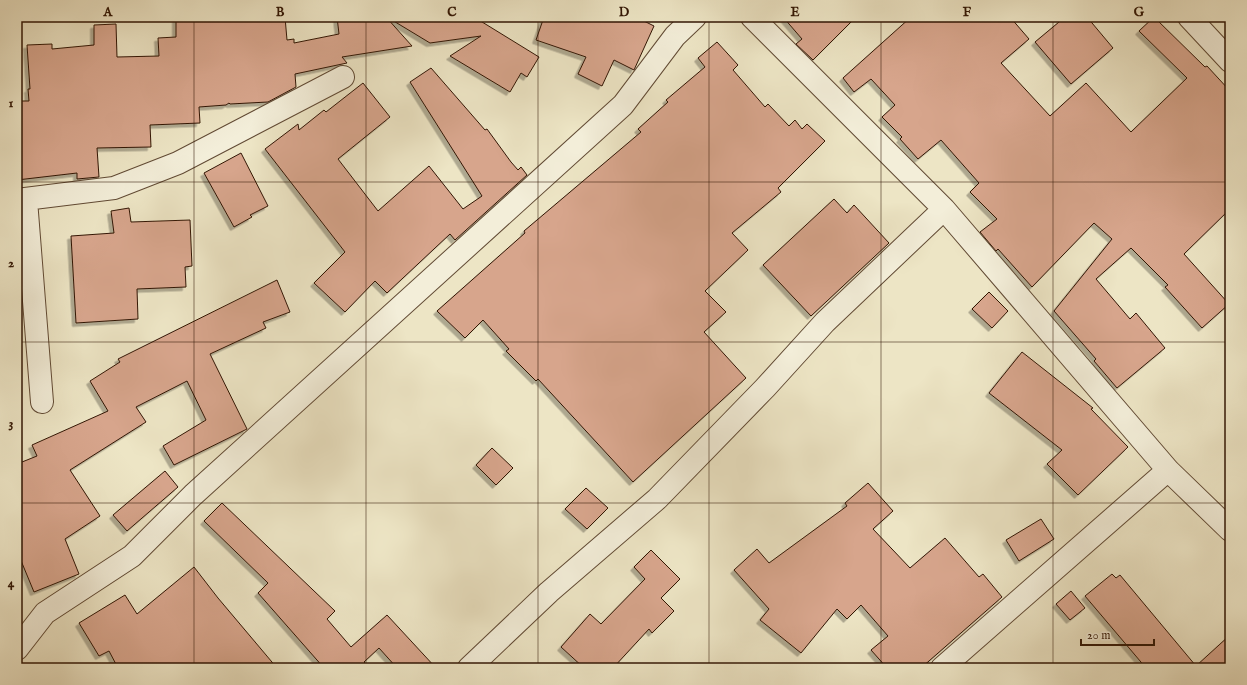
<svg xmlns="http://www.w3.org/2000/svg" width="1247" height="685" font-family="'IM FELL English',serif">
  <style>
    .building { fill: #d7a58c; stroke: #321604; filter: url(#shadow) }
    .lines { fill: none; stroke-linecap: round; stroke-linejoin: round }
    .minor-casing { stroke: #614a34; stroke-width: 24 }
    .minor { stroke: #f3eed9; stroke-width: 22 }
    .grid { fill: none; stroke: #321604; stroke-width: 1; stroke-opacity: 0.55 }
    .neatline { fill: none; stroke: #321604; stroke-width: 1.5 }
    .grid-label { font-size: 13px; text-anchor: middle; font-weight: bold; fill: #321604 }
  </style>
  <defs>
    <filter id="shadow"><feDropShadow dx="-3.5" dy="3.5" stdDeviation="0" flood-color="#0004"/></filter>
  </defs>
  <rect width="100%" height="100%" fill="#ede5c5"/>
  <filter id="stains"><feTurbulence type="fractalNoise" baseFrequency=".005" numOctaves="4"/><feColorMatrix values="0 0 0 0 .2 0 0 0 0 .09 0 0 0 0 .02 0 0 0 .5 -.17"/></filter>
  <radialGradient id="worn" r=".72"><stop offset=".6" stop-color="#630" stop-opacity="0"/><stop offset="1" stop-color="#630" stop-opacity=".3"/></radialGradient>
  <path class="building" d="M176,17H285L287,40L294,39V43L339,34L337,17H386L412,46L342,57L347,63L295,74L296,87L268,102L230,104L229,103L226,105L199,107L200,123L150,125L151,147L97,148L99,177L77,179V173L17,180V101H29L28,89H30L27,45L52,44V49L94,45V25L116,24L117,57L159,56L158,38L176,37Z
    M387,17H474L539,57L527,77L521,73L510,92L450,56L481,36L430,43Z
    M544,17H636L654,26L634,70L614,60L602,86L578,74L586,57L536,40Z
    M783,17H856L813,60L796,44L802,39Z
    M911,17H1010L1029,39L1001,63L1050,116L1086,83L1131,132L1187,78L1139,31L1154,17L1205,67L1207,66L1230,91V209L1184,254L1229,304L1202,328L1165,287L1168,285L1131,248L1096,279L1130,319L1136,313L1165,348L1117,388L1094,361L1096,359L1054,311L1112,239L1094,223L1032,287L998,249L996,251L980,232L997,219L970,192L979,183L941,140L918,159L900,139L902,137L882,117L895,105L871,79L854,92L843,78Z
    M1065,17H1087L1113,48L1071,84L1035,42Z
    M717,42L738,65L733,70L765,107L768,104L789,126L795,120L802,129L807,124L825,141L778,188L781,192L732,233L748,250L705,291L726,312L704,332L746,378L633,482L538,379L536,381L506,351L509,349L483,320L465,338L437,311L525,233L524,231L641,132L638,129L668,102L666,100L705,67L698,58Z
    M431,68L485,130L487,129L511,162L518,170L521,167L527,175L455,240L450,234L387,293L375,281L345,312L314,283L345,252L265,149L298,124L299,130L324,110L326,112L363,83L390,117L338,159L378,211L429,166L463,209L482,196L410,82Z
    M241,153L268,206L250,215L252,217L234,227L204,173Z
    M834,199L847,213L854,205L889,243L811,316L763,265Z
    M129,208L131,222L190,220L192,266L185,267L186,287L137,289L138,319L76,323L71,236L114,233L111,211Z
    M277,280L290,312L263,322L266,328L210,354L247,429L174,465L163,446L206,420L187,381L136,407L146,422L70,470L100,516L65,539L79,574L34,592L17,551V464L37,456L32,445L108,411L90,381L120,362L118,359Z
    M989,292L1008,311L992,328L972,309Z
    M1022,352L1093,408L1091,409L1128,447L1078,495L1047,464L1062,450L989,393Z
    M492,448L513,468L496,485L476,465Z
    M165,471L178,487L127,531L113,515Z
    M868,483L893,511L873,529L910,568L945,538L979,577L983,574L1002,597L921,668H887L871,650L888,636L861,605L847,619L837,609L801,653L760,620L769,609L734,570L757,549L769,563L847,506L845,503Z
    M586,488L608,508L587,529L565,509Z
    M222,503L335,611L327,619L351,647L387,615L436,668H397L379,648L364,662L370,668H324L258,593L268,583L204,521Z
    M1041,519L1054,539L1019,561L1006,540Z
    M651,550L680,579L661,598L674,611L652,633L649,629L613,668H584L561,647L590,614L601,624L645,579L634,567Z
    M194,567L218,598L277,668H118L109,651L99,656L79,623L125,595L137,614Z
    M1112,574L1116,578L1120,575L1196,666L1230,635V668H1146L1085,596Z
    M1071,591L1085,608L1070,620L1056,604Z"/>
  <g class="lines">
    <g class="minor-casing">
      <path id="minor" d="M752,17L944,209L1168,470L1230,530
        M1189,17L1230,61
        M17,200L114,188L178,163L343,77
        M26,200L42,402
        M17,649L45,613L132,556L193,495L623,105L675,36L695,17
        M469,668L549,592L657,499L765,388L825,322L944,209
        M942,668L1168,470"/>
    </g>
    <use href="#minor" class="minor"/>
  </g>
  <path class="grid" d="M194,17V668M366,17V668M538,17V668M709,17V668M881,17V668M1053,17V668M17,182H1230M17,342H1230M17,503H1230"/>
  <rect width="1247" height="685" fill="none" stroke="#ede5c5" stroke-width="44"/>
  <path d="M1081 639v6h73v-6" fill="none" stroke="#321604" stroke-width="2"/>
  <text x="1087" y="639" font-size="12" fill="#321604" stroke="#f3eed9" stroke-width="3" paint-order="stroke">20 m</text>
  <rect x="22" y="22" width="1203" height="641" class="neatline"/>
  <g class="grid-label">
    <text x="108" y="16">A</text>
    <text x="280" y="16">B</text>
    <text x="452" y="16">C</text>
    <text x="624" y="16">D</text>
    <text x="795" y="16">E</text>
    <text x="967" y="16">F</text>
    <text x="1139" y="16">G</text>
    <text x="11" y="107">1</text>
    <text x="11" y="267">2</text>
    <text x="11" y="427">3</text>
    <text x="11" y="587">4</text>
  </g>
  <rect width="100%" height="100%" filter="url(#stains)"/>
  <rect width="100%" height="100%" fill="url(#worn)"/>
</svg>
